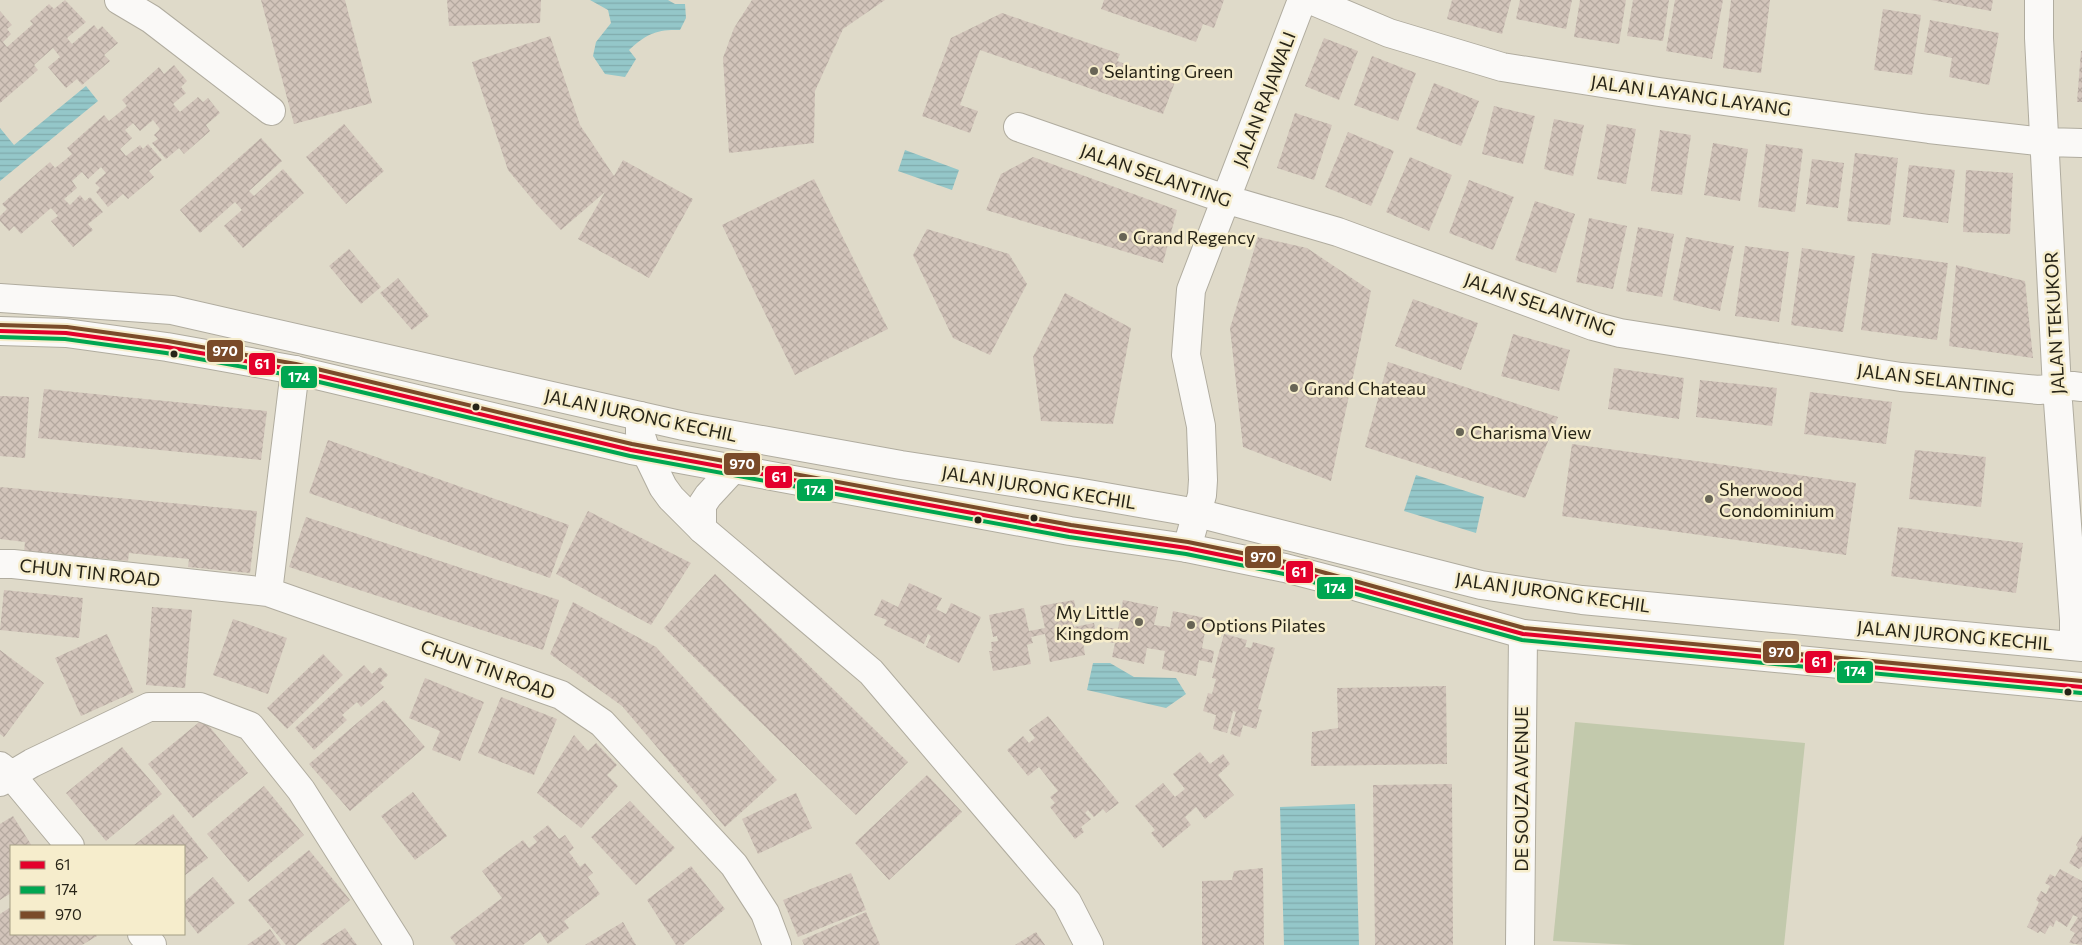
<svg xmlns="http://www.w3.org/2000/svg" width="2082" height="945" font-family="Commissioner,sans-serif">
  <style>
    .park { fill: #c2c9ac }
    .water { fill: url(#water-rules) }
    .building { fill: url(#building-cross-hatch) }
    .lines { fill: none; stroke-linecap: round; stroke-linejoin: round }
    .minor-casing { stroke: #b0ac9f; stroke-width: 30 }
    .major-casing { stroke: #b0ac9f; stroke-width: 30 }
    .minor { stroke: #faf9f7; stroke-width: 28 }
    .major { stroke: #faf9f7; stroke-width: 28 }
    .bus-1-casing { stroke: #f6edcc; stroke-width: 8 }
    .bus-2-casing { stroke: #f6edcc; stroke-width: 8 }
    .bus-3-casing { stroke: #f6edcc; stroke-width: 8 }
    .bus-1 { stroke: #e4002b; stroke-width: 4 }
    .bus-2 { stroke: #00a651; stroke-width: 4 }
    .bus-3 { stroke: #7a4b2a; stroke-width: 4 }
    .poi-dot { fill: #676455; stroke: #f6edcc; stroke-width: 2 }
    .bus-dot { fill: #272417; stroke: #f6edcc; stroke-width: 2 }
    .labels { text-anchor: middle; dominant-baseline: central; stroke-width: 5; stroke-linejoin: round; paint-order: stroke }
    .poi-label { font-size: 18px; fill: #272417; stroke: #f6edcc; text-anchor: start }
    .street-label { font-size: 18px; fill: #272417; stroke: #f6edcc }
    .line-badge { stroke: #f6edcc; stroke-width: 2 }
    .badge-label { font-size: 14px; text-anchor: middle; font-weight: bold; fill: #fff }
  </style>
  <defs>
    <pattern id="water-rules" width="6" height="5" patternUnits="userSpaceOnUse" patternTransform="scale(1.25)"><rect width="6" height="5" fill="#94c7c9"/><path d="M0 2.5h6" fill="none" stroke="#80abac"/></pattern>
    <pattern id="building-cross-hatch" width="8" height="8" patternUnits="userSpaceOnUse" patternTransform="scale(1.25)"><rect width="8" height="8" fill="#d2c4ba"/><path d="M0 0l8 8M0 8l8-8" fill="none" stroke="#b4a89f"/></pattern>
  </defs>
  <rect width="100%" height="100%" fill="#dfdac9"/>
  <path class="park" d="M1575,722L1805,743L1784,945H1634L1553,941Z"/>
  <path class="water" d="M590,0H668L675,4H685L686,18L680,30C657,29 646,34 629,50L636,59L625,77L605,74L593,56L596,42L611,23L608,10Z
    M86,86L98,101L0,181V128L14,145Z
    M905,150L959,170L952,190L898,171Z
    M1416,475L1484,497L1476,533L1404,511Z
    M1093,663H1110L1134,677L1176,678L1186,694L1166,708L1087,690Z
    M1355,804L1359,945H1284L1280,807Z"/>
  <path class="building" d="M65,0L86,22L67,38L72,44L94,25L98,30L102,26L118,43L104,55L110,61L82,85L77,79L66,88L48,67L60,57L53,48L34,65L38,70L0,103V11L12,25L7,29L11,34L3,42L7,47L33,24L30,21L49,4L54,9Z
    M261,0H345L372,103L294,124Z
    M447,0H541L540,23L449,26Z
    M752,0H885L843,29L815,91L814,143L729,153L723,58L734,28Z
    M1104,0H1224L1214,28L1203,24L1196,42L1101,9Z
    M1452,0H1511L1502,34L1447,19Z
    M1520,0H1572L1566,29L1516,19Z
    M1580,0H1626L1619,44L1574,37Z
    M1633,0H1669L1663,41L1627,36Z
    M1675,0H1723L1712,59L1666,51Z
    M1731,0H1770L1761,73L1723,68Z
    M1931,0H1993L1991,11Z
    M1883,9L1921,15L1912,75L1874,70Z
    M1002,13L1120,54L1117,61L1175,82L1163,114L980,50L960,105L978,111L970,133L922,116L951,38Z
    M1930,20L1999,33L1989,85L1949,77L1952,58L1924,52Z
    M550,36L580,125L614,176L623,160L693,199L649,278L578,239L605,192L561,230L537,205L508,170L472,62Z
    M1324,38L1358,51L1339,100L1305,86Z
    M2081,51H2082V102H2077Z
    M1372,56L1416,73L1398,121L1354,105Z
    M174,65L187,81L181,87L186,93L173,104L180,112L198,97L203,102L208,98L220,113L206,125L210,131L184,154L179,148L166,159L152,143L158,139L154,135L160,129L153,120L140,131L133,123L131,125L125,130L132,138L120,149L126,156L140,145L143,149L148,144L162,160L149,171L154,177L128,199L123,194L108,207L96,192L100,188L95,183L106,173L101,167L88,179L82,172L72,181L77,188L64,199L70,205L80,195L85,201L90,197L103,212L88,224L93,230L73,247L51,221L58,216L51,208L21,234L14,226L9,231L0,221V216L7,209L2,204L50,162L55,168L65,160L72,154L67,148L104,115L109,121L120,112L127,106L122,100L159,67L164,74Z
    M1434,83L1479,101L1461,146L1416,129Z
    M1494,106L1535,116L1523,164L1482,154Z
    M1295,113L1332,125L1314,180L1277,168Z
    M1554,119L1584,125L1573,176L1544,169Z
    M344,124L384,171L346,204L306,157Z
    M1607,124L1636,129L1626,184L1597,179Z
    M1660,130L1691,135L1682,195L1651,191Z
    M1348,132L1394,151L1371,206L1325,187Z
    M261,138L282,161L249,191L254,196L283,169L304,193L243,248L224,226L242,210L235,202L200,233L180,210Z
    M1713,143L1748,149L1740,201L1704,195Z
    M1766,144L1803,149L1795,212L1758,207Z
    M1855,153L1898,158L1890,225L1847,221Z
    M1033,157L1177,210L1163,263L986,210L1001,174Z
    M1410,157L1452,175L1429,231L1386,212Z
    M1812,159L1844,163L1838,208L1806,204Z
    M1909,165L1955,170L1948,223L1903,217Z
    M1966,170L2013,173L2010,234L1963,232Z
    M814,179L888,329L795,375L722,225Z
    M1469,180L1514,197L1493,250L1449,233Z
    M1535,201L1575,214L1556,273L1515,260Z
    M1589,218L1627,226L1613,289L1576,282Z
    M1638,227L1674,234L1662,297L1626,291Z
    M927,229L1009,254L1027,284L990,355L953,338L913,255Z
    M1258,237L1307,248L1371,291L1331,481L1243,447L1230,328Z
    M1686,237L1734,246L1720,311L1673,300Z
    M1745,246L1789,252L1779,322L1735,316Z
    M1802,248L1855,256L1843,332L1791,325Z
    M349,249L381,287L361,304L329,266Z
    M1872,253L1948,263L1937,340L1861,330Z
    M1956,265L2025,281L2033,358L1949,346Z
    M398,278L429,316L412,330L380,293Z
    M1065,293L1131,328L1113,424L1041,421L1033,357Z
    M1413,299L1478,323L1461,370L1395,346Z
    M1513,334L1570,350L1559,391L1501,376Z
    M1388,362L1558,417L1525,498L1365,447Z
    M1614,368L1684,378L1679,419L1608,409Z
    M1700,380L1777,388L1772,426L1696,417Z
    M44,389L267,411L261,460L38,438Z
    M1810,392L1892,402L1886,444L1804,434Z
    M0,396L29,397L25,458L0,456Z
    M328,440L569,525L550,578L309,493Z
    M1572,444L1856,483L1846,555L1562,516Z
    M1915,450L1986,457L1981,507L1909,499Z
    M0,487L257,511L250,573L188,567L189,559L129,553L128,561L24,552L25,542L0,539Z
    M588,511L691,563L651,625L556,574Z
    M306,517L559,600L543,650L289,567Z
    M1898,527L2023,543L2016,593L1891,576Z
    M715,574L908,762L856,815L664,628Z
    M909,583L942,598L936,609L946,614L951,603L981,617L959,663L926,647L931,636L928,634L924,644L884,625L887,620L874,615L882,599L898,607Z
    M4,590L83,598L79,638L0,630Z
    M1074,600L1078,620L1072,621L1074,627L1094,623L1097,639L1083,642L1085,655L1050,662L1045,634L1031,637L1033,643L1027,645L1031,664L993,671L989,651H992L991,642L998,641L997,636L993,637L989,615L1024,608L1029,631L1045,628L1040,606Z
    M1123,600L1158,607L1154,625L1170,627L1173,611L1214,620L1213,628L1206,626L1202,648L1214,651L1212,663L1199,660L1196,676L1162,669L1165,651L1147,648L1144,664L1112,657L1115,643L1100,641L1103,627L1118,629Z
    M573,602L656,647L777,780L725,827L622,706L550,654Z
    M152,607L192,610L185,688L146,685Z
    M233,619L287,638L268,694L213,675Z
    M107,634L134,692L81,716L55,658Z
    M1224,634L1247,640L1245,647L1251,648L1253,642L1275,648L1258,709L1262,710L1256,729L1243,725L1240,737L1230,734L1236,712L1233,711L1227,733L1213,729L1216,715L1203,711L1208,693L1212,694L1216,679L1212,678Z
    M0,650L44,683L4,737L0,734Z
    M323,654L343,675L287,729L267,708Z
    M364,665L372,674L380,667L388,675L380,683L384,687L361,707L357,702L342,715L347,720L314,750L295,728Z
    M425,678L484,702L460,761L432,750L440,731L409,718Z
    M1446,686L1447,764L1311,766L1312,732L1338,728L1337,688Z
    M501,697L557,719L534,775L478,753Z
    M384,700L425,747L350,811L309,764Z
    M1048,716L1119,803L1106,813L1103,809L1094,817L1088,810L1085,813L1091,819L1081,827L1084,832L1075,839L1050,807L1055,803L1050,797L1058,791L1039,767L1028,776L1007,750L1023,736L1029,743L1035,738L1029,730Z
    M203,719L248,773L193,818L148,764Z
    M574,735L588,751L596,743L617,765L607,775L618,786L581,828L537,793Z
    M122,747L162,794L106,841L66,793Z
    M1200,752L1210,764L1223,754L1230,764L1218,775L1234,795L1205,819L1196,807L1185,817L1191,825L1163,848L1151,833L1155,830L1135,806L1163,783L1175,797L1185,789L1173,774Z
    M927,775L962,812L889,880L855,843Z
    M1452,784L1453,945H1375L1373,785Z
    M264,786L304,835L248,882L207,834Z
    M413,792L447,836L415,860L381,816Z
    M796,793L812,828L758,854L742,819Z
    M630,801L675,848L636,885L591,837Z
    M173,814L208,858L184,876V846H133Z
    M13,816L32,846H11V893L0,900V824Z
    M548,825L559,839L565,835L574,848L569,852L580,867L585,863L593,873L588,877L600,894L564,921L569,928L548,944L540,932L523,945H456L450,937L502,898L482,871L523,840L529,848L537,842L533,837Z
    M2082,835V866L2079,869L2069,863L2078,847L2076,845Z
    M309,850L350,900L296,945H286L248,900Z
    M691,866L725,909L683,945H676L647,900Z
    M1263,868L1264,945H1202V881L1232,880L1234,871Z
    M2060,869L2082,881V945L2069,943L2075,933L2070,930L2078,917L2073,915L2067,927L2056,920L2053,927L2050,925L2045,934L2040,931L2038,933L2027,927L2039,902L2036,900L2041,891L2046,894L2050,886L2045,883L2050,874L2055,877Z
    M851,873L866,910L798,937L783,900Z
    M213,877L235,903L198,934L184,916V902Z
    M11,907V934H95L97,936L82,945H0V914Z
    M866,912L880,945H804L802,940Z
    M623,922L636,945H585Z
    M345,928L357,945H320Z
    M270,929L281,945H247Z
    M1036,932L1045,945H1015Z"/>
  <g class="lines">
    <g class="minor-casing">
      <path id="minor" d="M119,0L151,19L271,111
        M1311,0L1389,33L1502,67L1659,92L1929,129L2045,142L2082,143
        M2039,0V38L2057,388L2074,620V646
        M1018,127L1225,199L1338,232L1593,326L1620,333L1901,377L2039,390L2073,386L2082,387
        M640,416V433L647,454L663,487L671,498L702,529L871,672L1067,902L1089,945
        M1187,548L1202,495L1203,480L1201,426L1186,355L1191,290L1302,0
        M0,564H13L268,592L561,695L602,723L734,865L765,913L777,945
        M268,592L295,370
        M0,766L11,775L70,846
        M0,782L32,763L149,707H200L250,726L301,790L399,945
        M142,934L152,945
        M1520,945L1523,634"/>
    </g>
    <g class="major-casing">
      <path id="major" d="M0,298L172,310L684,426L901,465L1077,492L1197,513L1481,585L1582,600L2082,647
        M0,331L66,333L167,347L295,370L631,450L1070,531L1187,548L1285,568L1358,587L1523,634L2082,687
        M702,529V505L708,496L733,469"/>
    </g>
    <use href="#minor" class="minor"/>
    <use href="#major" class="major"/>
    <g class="bus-1-casing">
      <path id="bus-1" d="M0,331L66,333L167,347L295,370L631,450L1070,531L1187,548L1285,568L1523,634L2082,687"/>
    </g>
    <g class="bus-2-casing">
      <path id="bus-2" d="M0,337L65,339L166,353L294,376L630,456L1069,537L1186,554L1284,574L1522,640L2081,693"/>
    </g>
    <g class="bus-3-casing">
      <path id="bus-3" d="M0,325L67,327L168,341L296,364L632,444L1071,525L1188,542L1286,562L1524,628L2082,681"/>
    </g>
    <use href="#bus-1" class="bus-1"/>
    <use href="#bus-2" class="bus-2"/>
    <use href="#bus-3" class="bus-3"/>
  </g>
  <g class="poi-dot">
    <circle cx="1094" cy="71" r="5"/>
    <circle cx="1123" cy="237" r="5"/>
    <circle cx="1294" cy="388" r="5"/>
    <circle cx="1460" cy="432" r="5"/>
    <circle cx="1709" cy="499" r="5"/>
    <circle cx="1139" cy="622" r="5"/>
    <circle cx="1191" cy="625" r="5"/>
  </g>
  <g class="bus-dot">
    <circle cx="174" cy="354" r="4.5"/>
    <circle cx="476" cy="407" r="4.5"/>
    <circle cx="1034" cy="518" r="4.5"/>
    <circle cx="978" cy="520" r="4.5"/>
    <circle cx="2068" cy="692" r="4.5"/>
  </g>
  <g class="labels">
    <g class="poi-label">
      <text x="1104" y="71">Selanting Green</text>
      <text x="1133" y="237">Grand Regency</text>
      <text x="1304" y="388">Grand Chateau</text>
      <text x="1470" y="432">Charisma View</text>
      <text x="1719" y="489">Sherwood<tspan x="1719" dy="21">Condominium</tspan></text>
      <text x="1129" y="612" text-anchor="end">My Little<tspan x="1129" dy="21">Kingdom</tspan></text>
      <text x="1201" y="625">Options Pilates</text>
    </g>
    <g class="street-label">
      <text transform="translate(1691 95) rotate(8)">JALAN LAYANG LAYANG</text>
      <text transform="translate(1264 99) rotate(-69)">JALAN RAJAWALI</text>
      <text transform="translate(1156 175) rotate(19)">JALAN SELANTING</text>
      <text transform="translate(1540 304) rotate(19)">JALAN SELANTING</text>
      <text transform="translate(2054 323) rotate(-93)">JALAN TEKUKOR</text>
      <text transform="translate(1936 379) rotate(7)">JALAN SELANTING</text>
      <text transform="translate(641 415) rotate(12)">JALAN JURONG KECHIL</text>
      <text transform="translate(1039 487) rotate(9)">JALAN JURONG KECHIL</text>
      <text transform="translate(90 572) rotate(6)">CHUN TIN ROAD</text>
      <text transform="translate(1553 592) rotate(8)">JALAN JURONG KECHIL</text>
      <text transform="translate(1955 635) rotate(5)">JALAN JURONG KECHIL</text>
      <text transform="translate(488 669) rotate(20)">CHUN TIN ROAD</text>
      <text transform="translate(1521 789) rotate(-90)">DE SOUZA AVENUE</text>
    </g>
  </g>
  <g class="line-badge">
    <rect x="206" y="339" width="38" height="24" rx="5" fill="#7a4b2a"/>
    <rect x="248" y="352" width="28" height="24" rx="5" fill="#e4002b"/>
    <rect x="280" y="365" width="38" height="24" rx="5" fill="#00a651"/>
    <rect x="723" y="452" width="38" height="24" rx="5" fill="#7a4b2a"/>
    <rect x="764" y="465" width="29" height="24" rx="5" fill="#e4002b"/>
    <rect x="796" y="478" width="38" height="24" rx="5" fill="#00a651"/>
    <rect x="1244" y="545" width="38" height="24" rx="5" fill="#7a4b2a"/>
    <rect x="1285" y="560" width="29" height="24" rx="5" fill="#e4002b"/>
    <rect x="1316" y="576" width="38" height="24" rx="5" fill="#00a651"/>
    <rect x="1762" y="640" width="38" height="24" rx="5" fill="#7a4b2a"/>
    <rect x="1804" y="650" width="29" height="24" rx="5" fill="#e4002b"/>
    <rect x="1836" y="660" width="38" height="24" rx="5" fill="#00a651"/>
  </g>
  <g class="badge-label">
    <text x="225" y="356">970</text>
    <text x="262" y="369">61</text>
    <text x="299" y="382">174</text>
    <text x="742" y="469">970</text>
    <text x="779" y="482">61</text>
    <text x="815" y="495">174</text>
    <text x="1263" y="562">970</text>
    <text x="1299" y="577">61</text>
    <text x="1335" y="593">174</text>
    <text x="1781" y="657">970</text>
    <text x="1819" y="667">61</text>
    <text x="1855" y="676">174</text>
  </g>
  <rect x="10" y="845" width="175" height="90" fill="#f6edcc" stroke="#a39d84"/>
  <rect x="20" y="861" width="25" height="8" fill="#e4002b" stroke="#a39d84"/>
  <text x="55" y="870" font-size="15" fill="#272417">61</text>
  <rect x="20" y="886" width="25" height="8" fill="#00a651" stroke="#a39d84"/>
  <text x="55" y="895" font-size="15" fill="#272417">174</text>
  <rect x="20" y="911" width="25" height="8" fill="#7a4b2a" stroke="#a39d84"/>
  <text x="55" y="920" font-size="15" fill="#272417">970</text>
</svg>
